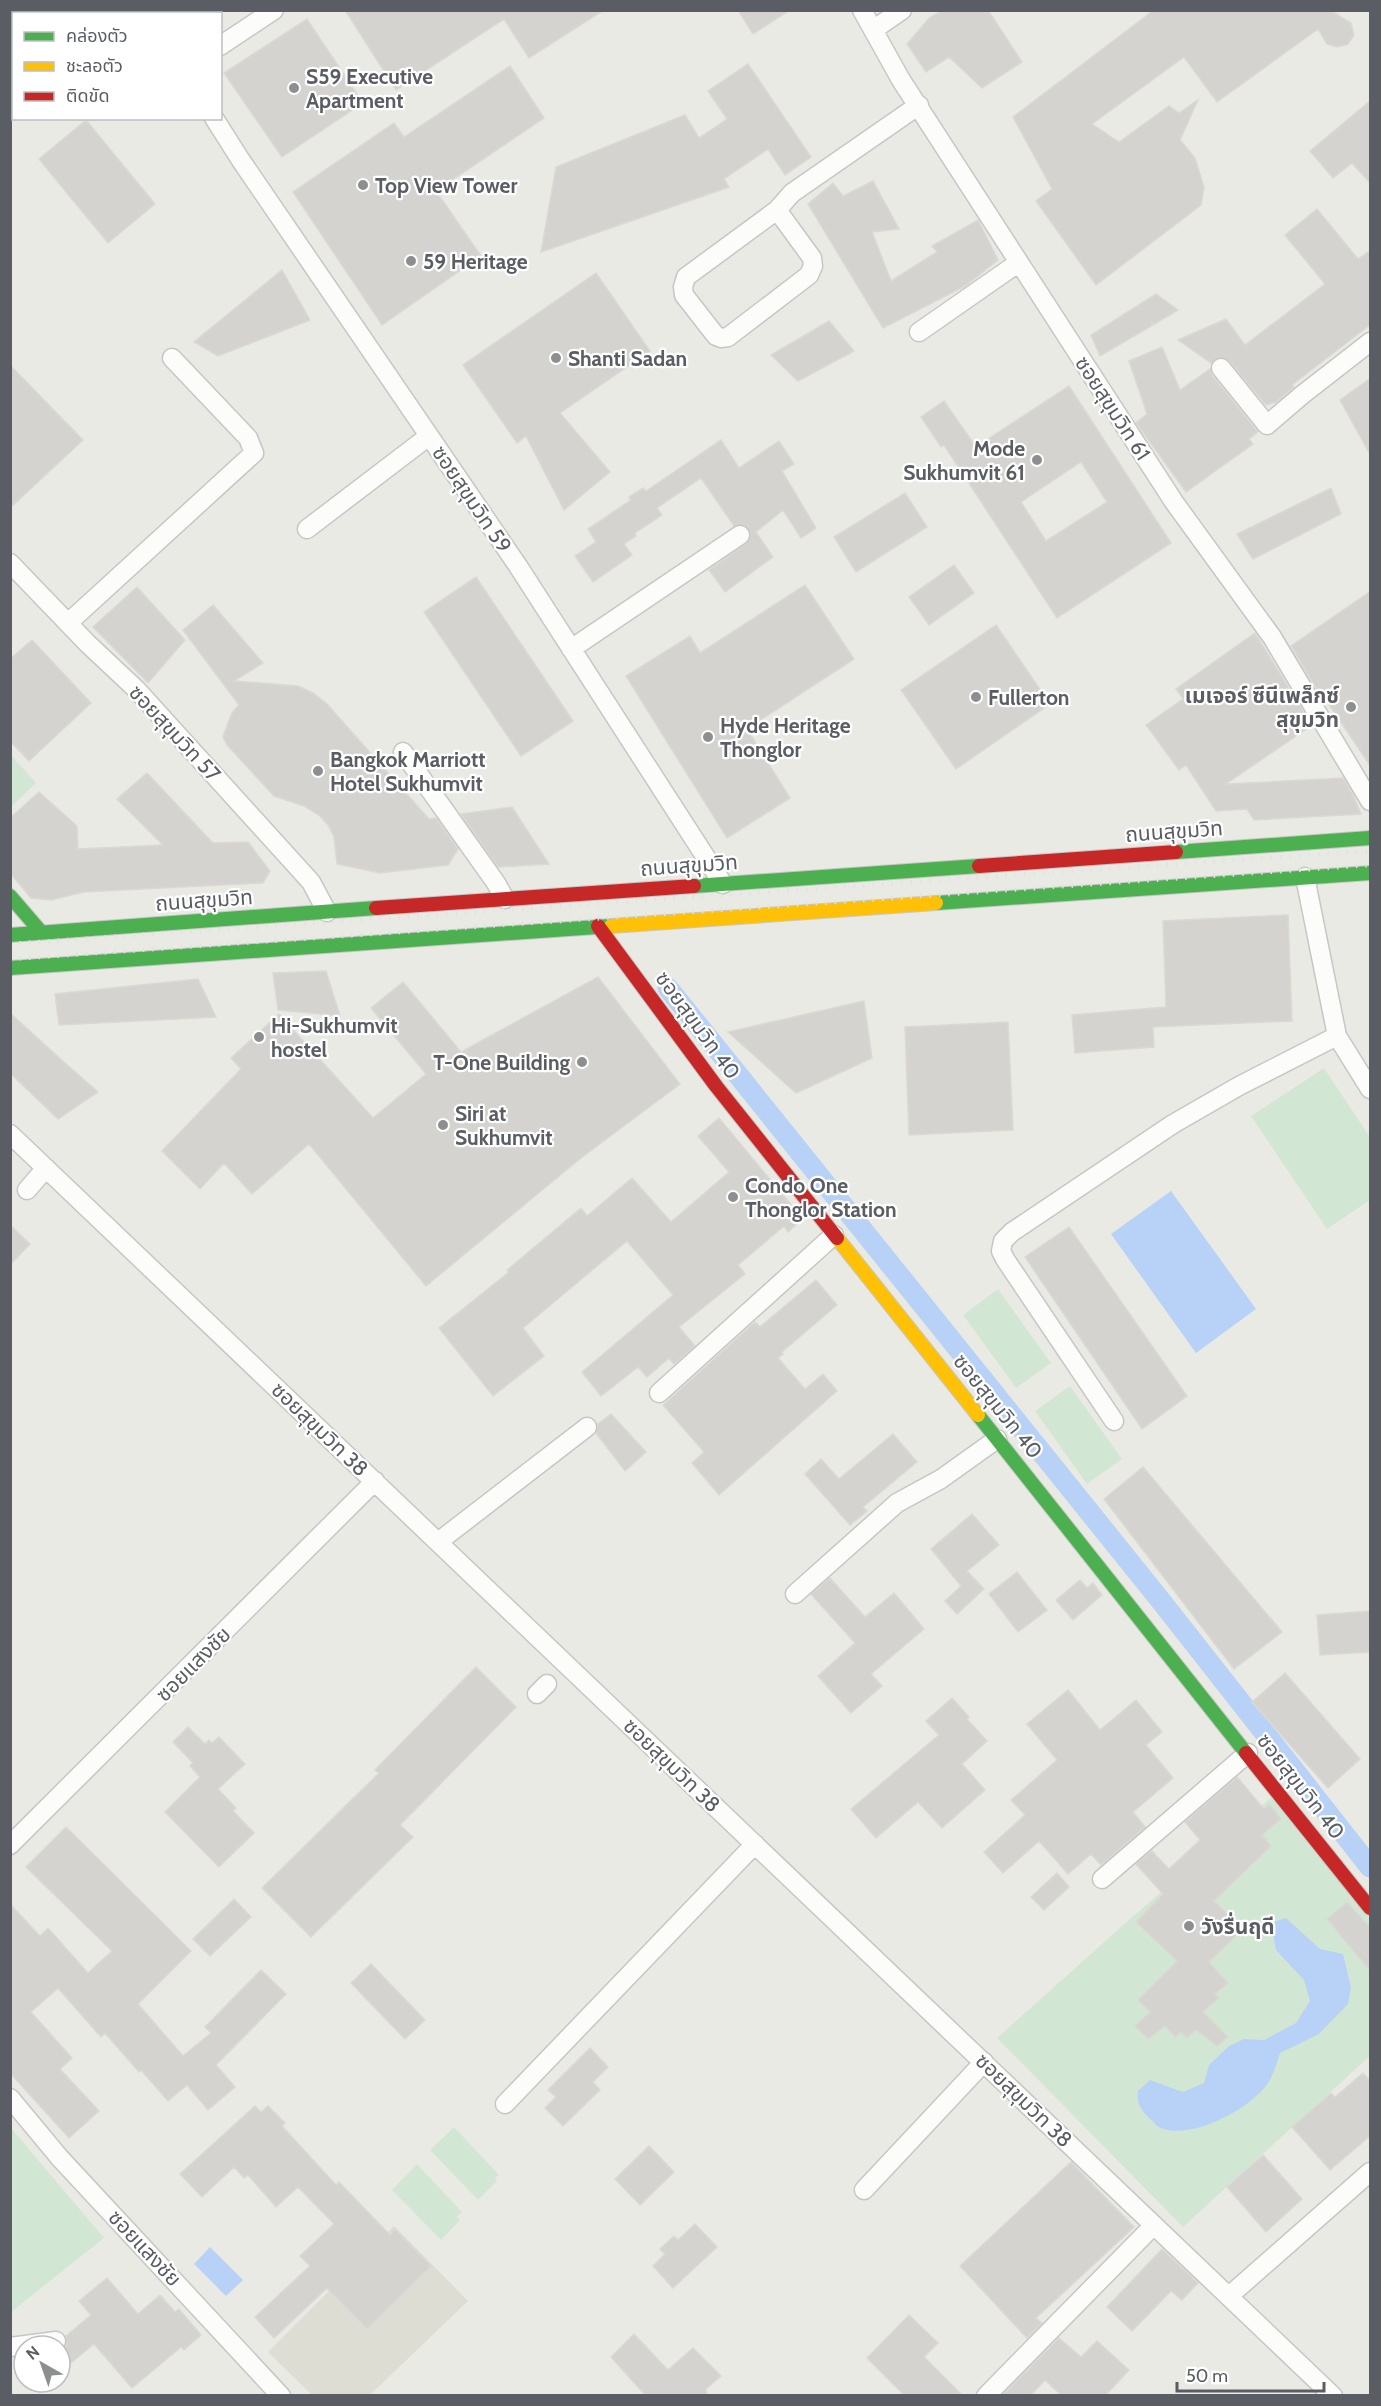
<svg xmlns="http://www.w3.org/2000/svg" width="1381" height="2406" font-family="Cabin,'Noto Sans Thai',sans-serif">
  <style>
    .education { fill: #deddd4 }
    .green { fill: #d2e7d3 }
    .water { fill: #b7d2f6 }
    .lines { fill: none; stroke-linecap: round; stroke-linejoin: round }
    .canal { stroke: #b7d2f6; stroke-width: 21 }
    .building { fill: #d4d3d0; stroke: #dad9d4; stroke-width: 1.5; fill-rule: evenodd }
    .street-casing { stroke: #c6c7c5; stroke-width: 21 }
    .fast-casing { stroke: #c7c7c6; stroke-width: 16 }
    .slow-casing { stroke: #c7c7c6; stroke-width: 16 }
    .jam-casing { stroke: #c7c7c6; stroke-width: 16 }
    .street { stroke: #fcfcfb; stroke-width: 18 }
    .fast { stroke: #4caf50; stroke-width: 14 }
    .slow { stroke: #ffc107; stroke-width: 14 }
    .jam { stroke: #c62828; stroke-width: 14 }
    .rail { stroke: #e2e2e2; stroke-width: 4.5; stroke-dasharray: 1.5 8; stroke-linecap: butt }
    .poi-dot { fill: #8c8e90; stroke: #fff; stroke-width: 2 }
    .labels { text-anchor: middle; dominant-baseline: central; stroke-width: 4.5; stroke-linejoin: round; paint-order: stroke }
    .poi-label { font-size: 21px; font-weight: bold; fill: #5a5d63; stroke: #fff; text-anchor: start }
    .street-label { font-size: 21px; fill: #5a5d63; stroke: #fff }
  </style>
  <rect width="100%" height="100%" fill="#eaeae5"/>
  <path class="education" d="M394,2226L468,2301L370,2395H312L268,2352Z"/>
  <path class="green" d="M11,755L36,783L11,807Z
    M1324,1068L1370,1137V1200L1327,1229L1251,1116Z
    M998,1289L1051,1363L1016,1388L963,1315Z
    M1070,1386L1122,1459L1087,1484L1035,1411Z
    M1273,1796L1370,1919V2056L1183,2227L997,2038L1131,1918Z
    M454,2127L499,2175L495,2178L497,2181L478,2200L430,2150Z
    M11,2128L104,2238L11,2312Z
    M417,2164L462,2212L457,2217L460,2220L441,2240L392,2190Z"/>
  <path class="water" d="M1171,1191L1256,1309L1196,1353L1111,1234Z
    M1286,1918L1320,1949L1343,1954L1351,1987L1348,2004L1319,2034L1280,2053C1277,2062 1274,2072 1270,2080C1255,2107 1191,2141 1161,2128C1157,2127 1153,2121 1150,2119C1141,2110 1136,2104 1138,2091L1150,2080L1183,2092L1204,2083L1209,2065L1229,2046L1244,2039L1264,2040L1296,2023L1310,2001L1304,1980L1276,1950L1271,1923Z
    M210,2247L243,2280L226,2296L194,2264Z"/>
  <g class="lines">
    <path class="canal" d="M668,988L1161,1601L1370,1867"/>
  </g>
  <path class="building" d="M345,10H604L529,58L504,19L396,90Z
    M738,10H790L753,34Z
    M944,10H988L1022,62L982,88L949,57L926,72L907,44L930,17Z
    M1154,10H1330L1351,23L1354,35L1348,44L1337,47L1327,44L1318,29L1217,102L1184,57L1092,124L1119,142L1169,106L1179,113L1198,100L1180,140L1195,158L1204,187L1201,205L1096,285L1036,201L1052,189L1013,117Z
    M307,19L363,103L282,157L224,73Z
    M748,64L811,157L785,175L768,149L724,179L729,187L541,252L556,167L685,115L699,138L727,119L708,91Z
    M510,66L544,118L436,191L481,256L382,325L293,192L394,123L404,137Z
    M1371,100V184L1352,163L1333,178L1310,151Z
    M86,120L155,204L108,243L39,159Z
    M873,181L899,229L872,232L891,281L937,252L932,246L978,220L998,260L965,286L883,328L808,204L833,183L843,196Z
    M1317,209L1358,259L1371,250V324L1292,385L1294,387L1276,402L1266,405L1229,361L1220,357L1211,363L1178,340L1226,319L1245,345L1325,284L1285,235Z
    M282,270L310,320L218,356L194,342Z
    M596,273L650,351L560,413L610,472L564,510L526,436L517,443L463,365Z
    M1156,294L1178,310L1155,324L1151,322L1153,325L1100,356L1091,335Z
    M829,321L854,351L798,381L771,355Z
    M1162,347L1180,390L1210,369L1212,375L1258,432L1249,439L1253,444L1186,492L1136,423L1147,414L1129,361Z
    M10,365L83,440L10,508Z
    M1371,378V456L1340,400Z
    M1069,386L1171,543L1057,618L944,445L941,447L921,417L944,401L976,447ZM1081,462L1107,502L1046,541L1021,502Z
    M721,440L739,468L779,441L794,464L782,471L816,528L801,538L783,510L756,532L773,557L725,592L709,570L746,544L751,534L744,525L734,526L701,478L657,508L662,515L635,533L636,536L624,544L632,555L593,582L575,556L596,542L588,529L631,500L629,497L643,488L646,491Z
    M1331,488L1341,514L1253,559L1237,534Z
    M905,493L927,527L856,572L834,537Z
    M954,565L974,593L929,625L909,597Z
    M476,577L573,721L521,756L424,612Z
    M805,585L854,659L747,729L790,798L727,838L626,676L690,636L700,653Z
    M137,587L185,640L148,683L93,627Z
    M1371,591V767L1322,694L1320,695L1291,646Z
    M213,605L263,663L234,681L298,686L313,693L327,704L429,819L436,818L458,849L448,865L380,873L337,864L334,837L328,825L319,815L304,806L274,796L227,745L223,737L225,731L232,713L239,705L183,630Z
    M996,625L1050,704L956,769L901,690Z
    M1255,633L1312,725L1226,784L1343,778L1353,795L1361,814L1254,820L1247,809L1216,811L1186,765L1179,770L1146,725L1183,699L1176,689Z
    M32,640L91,703L29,761L10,741V659Z
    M147,773L213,843L248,842L270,871L263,883L84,892L51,900L31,898L10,873V818L39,792L77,826L78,849L163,845L117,799Z
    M512,807L549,864L498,867L461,814Z
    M1288,915L1292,1021L1153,1027L1154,1047L1075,1053L1072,1015L1166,1007L1163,921Z
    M326,971L340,1016L278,1010L273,973Z
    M598,977L680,1084L581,1158L426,1286L309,1144L252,1194L224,1163L200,1189L162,1151L241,1069L231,1058L279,1014L373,1118L426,1074L371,1008L403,982L461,1052Z
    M198,979L216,1017L59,1025L55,994Z
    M864,1001L872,1058L796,1093L728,1032Z
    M10,1013L65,1063L98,1092L58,1119L10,1073Z
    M1008,1022L1013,1130L909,1135L905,1027Z
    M719,1118L803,1219L788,1232L784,1226L738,1265L745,1274L679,1327L695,1346L674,1364L669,1358L647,1377L638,1367L601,1396L582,1372L673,1295L627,1241L523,1328L544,1356L493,1396L439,1328L509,1272L507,1270L581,1208L587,1216L632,1178L671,1222L729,1172L698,1136Z
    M10,1225L30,1244L10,1265Z
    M1069,1227L1187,1396L1142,1429L1025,1257Z
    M816,1280L837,1305L782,1352L783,1354L778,1358L805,1389L823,1374L837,1391L719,1495L692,1463L704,1452L663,1405L755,1322L760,1327Z
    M611,1414L646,1452L625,1471L596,1433L598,1424Z
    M893,1434L917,1462L863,1507L867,1511L850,1525L805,1474L821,1459L839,1479Z
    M1143,1467L1282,1632L1234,1669L1104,1499Z
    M972,1514L999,1545L967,1571L984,1589L957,1614L945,1601L961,1586L931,1549Z
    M1017,1572L1047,1610L1018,1632L989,1594Z
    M830,1578L865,1617L894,1593L924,1629L871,1674L882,1686L851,1713L818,1676L855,1643L811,1594Z
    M1080,1580L1087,1588L1093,1583L1102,1595L1073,1620L1056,1600Z
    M1371,1611V1652L1320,1655L1317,1615Z
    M476,1667L516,1707L400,1825L413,1837L311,1937L262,1888L379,1773L375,1770Z
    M1285,1673L1360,1759L1328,1788L1252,1702Z
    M1068,1690L1100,1730L1136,1700L1162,1732L1146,1745L1173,1778L1133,1812L1145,1827L1101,1865L1091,1854L1068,1874L1039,1841L1003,1873L984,1852L1025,1815L1011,1800L1057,1760L1027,1724Z
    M952,1698L969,1717L967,1719L987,1741L962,1764L985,1790L942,1828L918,1802L876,1838L851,1809L939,1735L926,1721Z
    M188,1727L205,1744L209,1740L212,1743L219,1737L245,1764L218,1789L236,1808L233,1811L254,1833L219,1867L165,1812L200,1777L190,1766L193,1763L173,1742Z
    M1237,1777L1264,1809L1269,1804L1281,1819L1262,1835L1271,1846L1214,1901L1243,1929L1209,1962L1228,1983L1215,1994L1219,1998L1203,2012L1228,2037L1217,2046L1196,2030L1187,2038L1181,2032L1175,2037L1165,2026L1148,2039L1135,2026L1150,2012L1138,2000L1177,1961L1136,1922L1163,1894L1136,1864L1152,1851L1169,1869L1200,1840L1185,1822Z
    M66,1827L191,1951L138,2004L183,2056L211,2033L205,2027L261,1970L286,1994L216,2065L235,2087L208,2110L187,2085L168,2101L141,2070L139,2072L105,2033L101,2037L58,1988L31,2012L72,2058L60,2069L99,2111L69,2138L10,2073V1904L40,1936L48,1928L88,1973L112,1951L26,1867Z
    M1057,1873L1069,1887L1044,1910L1031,1897Z
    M234,1899L251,1917L210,1956L193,1939Z
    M1347,1902L1371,1928V1972L1327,1919Z
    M371,1964L425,2020L405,2039L351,1983Z
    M590,2048L608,2067L593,2082L600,2090L563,2126L545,2108L556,2097L548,2090Z
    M1363,2073L1371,2082V2135L1330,2170L1292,2127L1331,2093L1335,2097Z
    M255,2106L261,2112L268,2106L285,2123L282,2126L336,2185L339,2182L390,2235L395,2229L431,2266L367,2329L327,2288L274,2338L255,2317L310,2266L300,2256L334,2224L298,2187L276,2207L248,2175L244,2178L234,2167L202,2197L180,2174Z
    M649,2146L674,2172L640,2205L615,2179Z
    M1263,2155L1302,2199L1266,2232L1227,2187Z
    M1071,2162L1134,2227L1036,2318L1042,2323L1027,2338L960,2266Z
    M695,2224L717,2247L673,2288L653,2266L665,2254L660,2249L674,2236L678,2240Z
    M1162,2249L1198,2283L1182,2300L1171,2291L1132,2331L1107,2307Z
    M107,2278L138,2314L160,2295L175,2312L179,2309L201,2335L184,2350L181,2347L132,2388L94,2344L60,2372V2351L67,2345L66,2336L91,2315L79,2301Z
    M909,2315L938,2343L924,2357L963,2396H905L867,2358Z
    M634,2334L668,2370L693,2348L721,2376L706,2389L707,2396H646L611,2357Z
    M1059,2338L1081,2357L1097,2341L1129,2370L1105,2396H1062L1045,2380L1030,2396H1002Z"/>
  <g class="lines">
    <g class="street-casing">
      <path id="street" d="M862,10L901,80L1174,502L1272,637L1370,801
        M873,30L902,10
        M220,46L274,10
        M214,118L240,159L518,566L723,884
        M777,210L686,277L683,287L684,295L716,336L721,338L728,337L809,275L813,266L812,258L777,210L792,193L919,105
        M919,332L1018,263
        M1221,368L1267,425L1302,395L1370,342
        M307,529L429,436
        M10,563L88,644L137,690L311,882L327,912
        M68,623L254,453L248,438L172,358
        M571,649L740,535
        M403,752L496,883L505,899
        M1305,877L1337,1036L1370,1089
        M10,1134L1333,2396
        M27,1190L46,1168
        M659,1393L834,1235
        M1114,1421L1005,1259L1001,1251L1003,1241L1012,1232L1173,1124L1239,1086L1337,1036
        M438,1542L587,1427
        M795,1594L897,1503L941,1479L997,1439
        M537,1694L547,1684
        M10,1845L375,1481
        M1102,1879L1248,1753
        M10,2098L59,2157L281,2396
        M505,2104L755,1844
        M864,2190L984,2062
        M1229,2296L1370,2172
        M10,2347L56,2341
        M986,2396L1154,2225"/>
    </g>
    <g class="fast-casing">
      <path id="fast" d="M1176,852L1370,838
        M694,886L979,866
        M10,896L41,932
        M936,903L1370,873
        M10,935L376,908
        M10,968L611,926
        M978,1415L1246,1753"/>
    </g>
    <g class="slow-casing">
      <path id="slow" d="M611,926L936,903
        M837,1238L978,1415"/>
    </g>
    <g class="jam-casing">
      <path id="jam" d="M979,866L1176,852
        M376,908L694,886
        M598,926L716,1086L837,1238
        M1246,1753L1370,1908"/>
    </g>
    <use href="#street" class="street"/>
    <use href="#fast" class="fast"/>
    <use href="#slow" class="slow"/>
    <use href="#jam" class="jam"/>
    <path class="rail" d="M10,944L1370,851
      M10,959L1370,865"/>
  </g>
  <g class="poi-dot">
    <circle cx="294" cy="88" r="6"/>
    <circle cx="363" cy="185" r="6"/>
    <circle cx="411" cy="261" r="6"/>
    <circle cx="556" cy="358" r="6"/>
    <circle cx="1037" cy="460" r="6"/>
    <circle cx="976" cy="697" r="6"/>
    <circle cx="1351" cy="707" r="6"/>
    <circle cx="708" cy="737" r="6"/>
    <circle cx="318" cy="771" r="6"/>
    <circle cx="259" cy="1037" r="6"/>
    <circle cx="582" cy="1062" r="6"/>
    <circle cx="443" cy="1125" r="6"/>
    <circle cx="733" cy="1197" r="6"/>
    <circle cx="1189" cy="1926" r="6"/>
  </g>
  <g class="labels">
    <g class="poi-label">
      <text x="306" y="76">S59 Executive<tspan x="306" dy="24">Apartment</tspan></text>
      <text x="375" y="185">Top View Tower</text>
      <text x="423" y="261">59 Heritage</text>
      <text x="568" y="358">Shanti Sadan</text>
      <text x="1025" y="448" text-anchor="end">Mode<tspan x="1025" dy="24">Sukhumvit 61</tspan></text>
      <text x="1339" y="695" text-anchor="end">เมเจอร์ ซีนีเพล็กซ์<tspan x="1339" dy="24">สุขุมวิท</tspan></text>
      <text x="988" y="697">Fullerton</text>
      <text x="720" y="725">Hyde Heritage<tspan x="720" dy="24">Thonglor</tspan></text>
      <text x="330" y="759">Bangkok Marriott<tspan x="330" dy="24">Hotel Sukhumvit</tspan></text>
      <text x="271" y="1025">Hi-Sukhumvit<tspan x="271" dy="24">hostel</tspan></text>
      <text x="570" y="1062" text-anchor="end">T-One Building</text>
      <text x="455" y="1113">Siri at<tspan x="455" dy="24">Sukhumvit</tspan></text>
      <text x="745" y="1185">Condo One<tspan x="745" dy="24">Thonglor Station</tspan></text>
      <text x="1201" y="1926">วังรื่นฤดี</text>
    </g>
    <g class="street-label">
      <text transform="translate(1113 408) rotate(57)">ซอยสุขุมวิท 61</text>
      <text transform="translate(472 499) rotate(56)">ซอยสุขุมวิท 59</text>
      <text transform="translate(175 733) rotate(47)">ซอยสุขุมวิท 57</text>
      <text transform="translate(1174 831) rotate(-4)">ถนนสุขุมวิท</text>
      <text transform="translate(689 865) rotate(-4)">ถนนสุขุมวิท</text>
      <text transform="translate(204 900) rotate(-4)">ถนนสุขุมวิท</text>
      <text transform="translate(698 1025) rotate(54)">ซอยสุขุมวิท 40</text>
      <text transform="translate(998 1406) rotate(51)">ซอยสุขุมวิท 40</text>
      <text transform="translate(320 1429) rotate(44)">ซอยสุขุมวิท 38</text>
      <text transform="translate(193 1664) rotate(-45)">ซอยแสงชัย</text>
      <text transform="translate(672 1765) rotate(44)">ซอยสุขุมวิท 38</text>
      <text transform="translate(1301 1786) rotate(52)">ซอยสุขุมวิท 40</text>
      <text transform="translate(1024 2100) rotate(44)">ซอยสุขุมวิท 38</text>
      <text transform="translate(145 2248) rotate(47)">ซอยแสงชัย</text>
    </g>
  </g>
  <rect width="1381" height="2406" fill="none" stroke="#5a5d63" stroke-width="24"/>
  <rect x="12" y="12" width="210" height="108" fill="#ffffff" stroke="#bdbec1" stroke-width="1.5"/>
  <rect x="24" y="32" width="30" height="9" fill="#4caf50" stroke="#bdbec1" stroke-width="1.5"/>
  <text x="66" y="42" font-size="18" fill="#5a5d63">คล่องตัว</text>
  <rect x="24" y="62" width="30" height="9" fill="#ffc107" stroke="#bdbec1" stroke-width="1.5"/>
  <text x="66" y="72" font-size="18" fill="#5a5d63">ชะลอตัว</text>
  <rect x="24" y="92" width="30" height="9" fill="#c62828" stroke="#bdbec1" stroke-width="1.5"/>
  <text x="66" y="102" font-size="18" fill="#5a5d63">ติดขัด</text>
  <g transform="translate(42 2364) rotate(320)"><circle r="28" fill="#ffffff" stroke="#bdbec1" stroke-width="1.5"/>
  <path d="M0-4.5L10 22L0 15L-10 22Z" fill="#8c8e90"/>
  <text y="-9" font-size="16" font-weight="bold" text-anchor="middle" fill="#5a5d63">N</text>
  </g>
  <path d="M1177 2382v9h147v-9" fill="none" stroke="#5a5d63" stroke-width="3"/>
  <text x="1186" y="2382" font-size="18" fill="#5a5d63" stroke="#ffffff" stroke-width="4.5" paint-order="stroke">50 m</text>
</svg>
